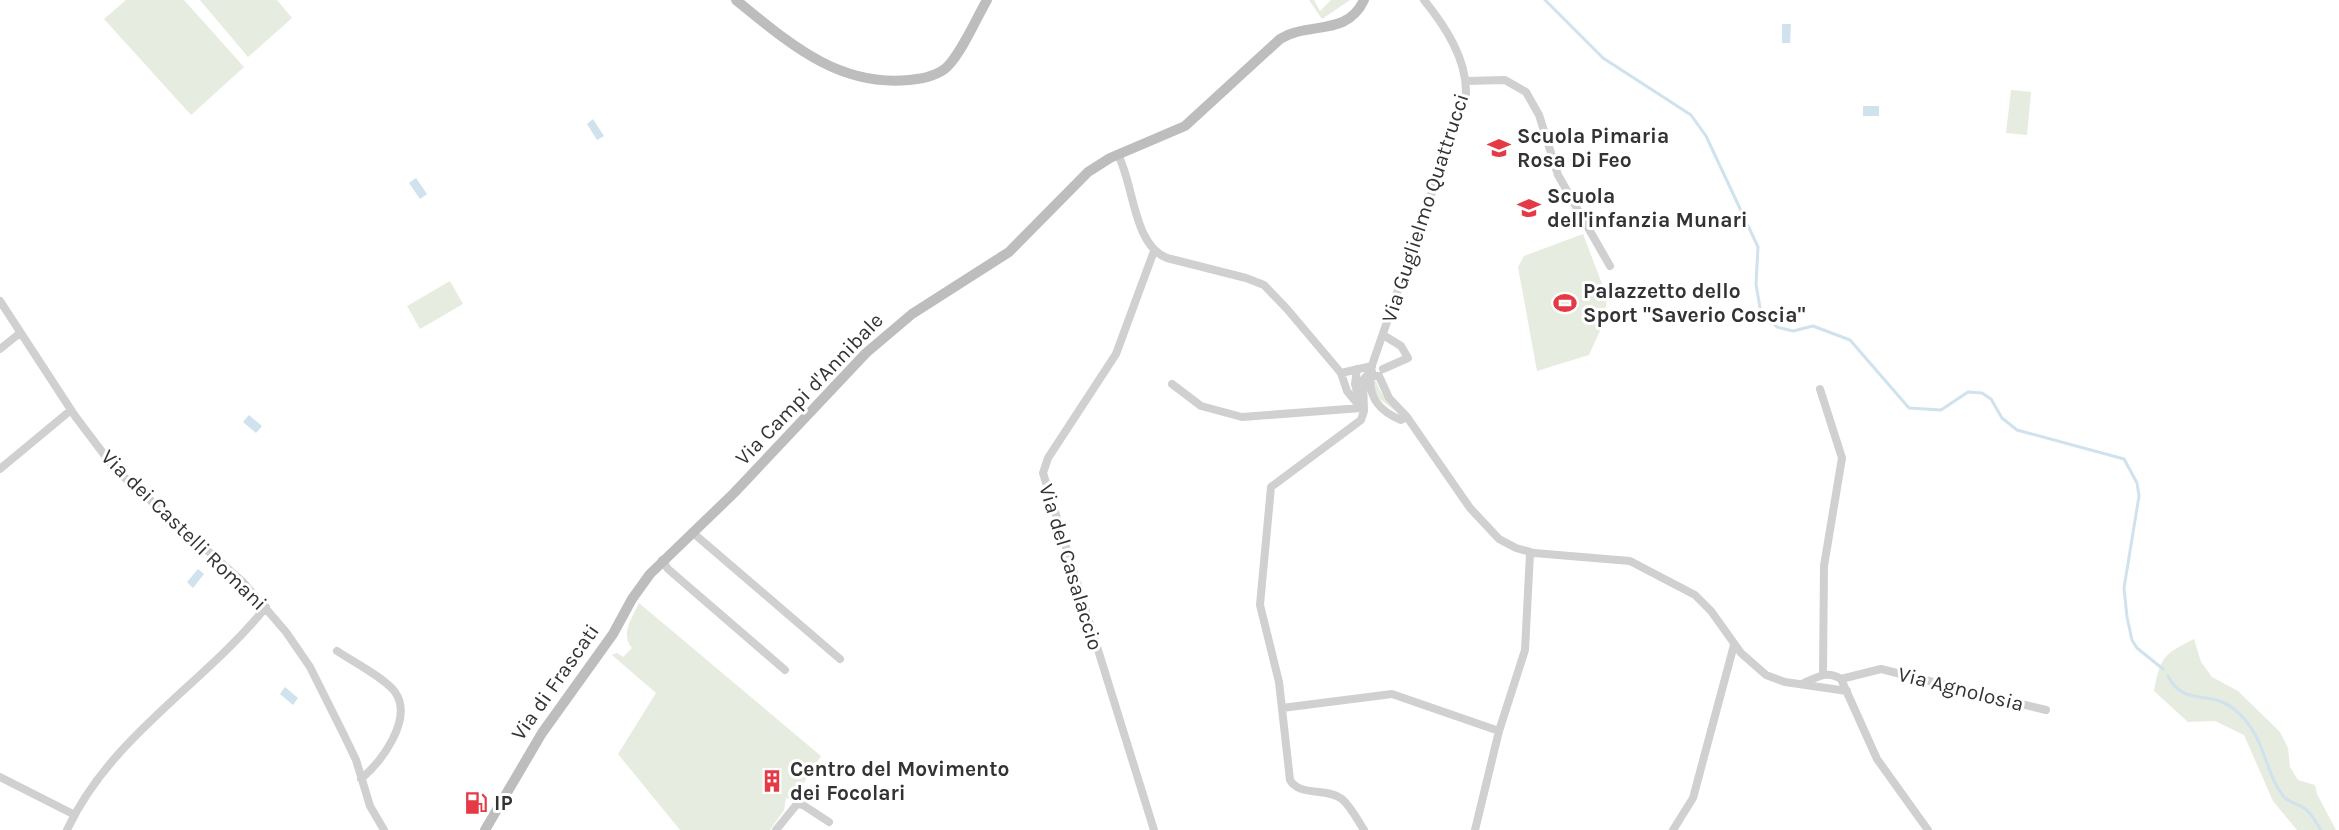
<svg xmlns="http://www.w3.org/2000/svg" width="2339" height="830" font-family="Karla,sans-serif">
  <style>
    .green { fill: #e6ecdf }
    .water { fill: #cfe2ee }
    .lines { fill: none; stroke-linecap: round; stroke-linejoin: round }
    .stream { stroke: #cfe2ee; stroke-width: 3 }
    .street { stroke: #d0d0d0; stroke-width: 8 }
    .secondary { stroke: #bdbdbd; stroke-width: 10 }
    .labels { text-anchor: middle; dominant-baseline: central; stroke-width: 6; stroke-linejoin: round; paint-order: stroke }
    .poi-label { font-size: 21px; font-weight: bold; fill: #333; stroke: #fff; text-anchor: start }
    .street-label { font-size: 21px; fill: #333; stroke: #fff }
  </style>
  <rect width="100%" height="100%" fill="#fff"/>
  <path class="green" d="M126,0H184L244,67L191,115L104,19Z
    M200,0H277L292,18L248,57Z
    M1309,0H1314L1320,11L1331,0H1350L1322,19Z
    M2011,90L2031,92L2027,135L2006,133Z
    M1583,234L1607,297L1604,322L1589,355L1537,371L1518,267L1524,256Z
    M450,281L463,304L420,329L407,306Z
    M1373,380L1376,381C1381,396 1391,406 1403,417L1373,394Z
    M639,603L821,756L793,800L786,798L784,810L770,830H680L618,754L656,693L612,655L617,653L623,657L632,648C620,634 632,618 639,603Z
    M2194,639L2201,662L2212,677L2238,691L2280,732L2288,748L2290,767L2298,780L2315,785L2317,794L2336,830H2297L2273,801L2244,735L2215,721L2188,722L2154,691C2161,656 2163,655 2194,639Z"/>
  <path class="water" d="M1782,24H1791L1790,43H1782Z
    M1863,106H1879V116H1863Z
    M593,119L604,136L597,140L587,124Z
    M416,178L427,194L420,199L409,183Z
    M249,415L262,426L256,433L243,422Z
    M198,569L204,574L193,588L187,582Z
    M285,687L298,698L293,705L280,694Z"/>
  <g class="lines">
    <path class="stream" d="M1545,0L1603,58L1691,115L1706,136L1758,247L1756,284L1760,308L1768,319L1777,327L1793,331L1813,326L1850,340L1909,408L1941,410L1968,392L1982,393L1991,399L2002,418L2017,430L2124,459L2137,483L2139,496L2124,588L2127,617L2132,640L2137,648L2163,669
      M2168,676C2183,707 2209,689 2234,709C2267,736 2263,771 2284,797C2290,803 2298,804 2304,808C2312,813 2316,823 2321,830"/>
    <path class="street" d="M1466,81L1505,80L1526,92L1539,115L1558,175L1610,266
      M1118,155C1134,184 1133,245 1167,258L1246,278L1264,285L1287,309L1341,373L1372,366
      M1154,251L1116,354L1048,458L1043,473L1154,830
      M0,301L75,416L115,469L243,582L286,632L310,667L344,735L356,760L370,806L384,830
      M0,349L20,333
      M1357,369L1355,384L1359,400
      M1383,369L1408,358L1401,346L1383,335
      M1371,372C1367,397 1379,411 1401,420L1407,417
      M1341,373L1347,391L1360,407
      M1379,376L1389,398L1407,417L1470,508L1499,539L1516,548L1534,553L1630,561L1695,595L1711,611L1741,653L1766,675L1785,682L1847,691
      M1379,376H1373L1371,368L1466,94C1467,59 1445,26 1424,0
      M1172,384L1201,406L1242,417L1361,408
      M1820,389L1842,458L1824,566L1823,674
      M0,469L71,410
      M692,532L840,659
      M662,560L668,569L785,670
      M337,651C352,661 385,678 395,692C414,719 381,762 361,779
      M1841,679L1881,669L2046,710
      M1804,683C1818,677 1827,670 1841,679L1877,759L1928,830
      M1282,708L1392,694L1499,731
      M0,777L75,815
      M67,830C110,737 204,684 266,607
      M776,830L797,804L803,805L829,822
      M1364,830C1357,819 1351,807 1342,799C1326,787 1300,797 1290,780L1279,682L1260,605L1271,487L1361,420L1364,411L1363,380L1371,371
      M1475,830L1499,731L1525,650L1530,553
      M1673,830L1693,798L1734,645"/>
    <path class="secondary" d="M736,0C788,42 837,87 909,80C921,79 937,76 947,67C962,52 976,19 987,0
      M485,830L542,733L613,634L632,599L650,574L734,493L866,353L912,314L1009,252L1088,172L1110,158L1185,126L1280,39C1309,21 1347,37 1364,0"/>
  </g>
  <defs>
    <g id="school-bare" transform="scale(1.8)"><path d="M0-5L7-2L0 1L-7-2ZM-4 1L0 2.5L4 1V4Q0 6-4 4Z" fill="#e63946" stroke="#fff" stroke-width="2.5" paint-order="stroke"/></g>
    <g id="stadium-bare" transform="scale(1.8)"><path d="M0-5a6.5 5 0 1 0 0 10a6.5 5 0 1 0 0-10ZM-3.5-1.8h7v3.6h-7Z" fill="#e63946" stroke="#fff" stroke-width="2.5" paint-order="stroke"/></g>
    <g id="building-bare" transform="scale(1.8)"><path d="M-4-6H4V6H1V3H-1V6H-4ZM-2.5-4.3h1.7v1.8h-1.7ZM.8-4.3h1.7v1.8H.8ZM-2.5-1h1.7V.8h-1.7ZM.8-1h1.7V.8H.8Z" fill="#e63946" stroke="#fff" stroke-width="2.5" paint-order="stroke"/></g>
    <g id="fuel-bare" transform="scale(1.8)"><path d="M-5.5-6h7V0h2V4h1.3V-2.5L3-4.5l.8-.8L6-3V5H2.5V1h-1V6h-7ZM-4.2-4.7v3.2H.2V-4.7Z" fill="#e63946" stroke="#fff" stroke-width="2.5" paint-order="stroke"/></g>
  </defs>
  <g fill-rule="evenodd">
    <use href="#school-bare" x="1499" y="148"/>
    <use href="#school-bare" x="1529" y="208"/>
    <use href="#stadium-bare" x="1565" y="303"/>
    <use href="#building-bare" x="772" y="781"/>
    <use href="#fuel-bare" x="476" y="803"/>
  </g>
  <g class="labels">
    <g class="poi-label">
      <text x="1517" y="136">Scuola Pimaria<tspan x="1517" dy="24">Rosa Di Feo</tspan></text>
      <text x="1547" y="196">Scuola<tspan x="1547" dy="24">dell'infanzia Munari</tspan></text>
      <text x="1583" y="291">Palazzetto dello<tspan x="1583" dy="24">Sport "Saverio Coscia"</tspan></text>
      <text x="790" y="769">Centro del Movimento<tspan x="790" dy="24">dei Focolari</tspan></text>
      <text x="494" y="803">IP</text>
    </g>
    <g class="street-label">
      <text transform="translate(1425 208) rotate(-72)">Via Guglielmo Quattrucci</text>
      <text transform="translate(809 389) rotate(-46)">Via Campi d'Annibale</text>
      <text transform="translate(184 530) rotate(44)">Via dei Castelli Romani</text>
      <text transform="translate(1071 567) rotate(73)">Via del Casalaccio</text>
      <text transform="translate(555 682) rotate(-55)">Via di Frascati</text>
      <text transform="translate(1961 689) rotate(14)">Via Agnolosia</text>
    </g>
  </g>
</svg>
